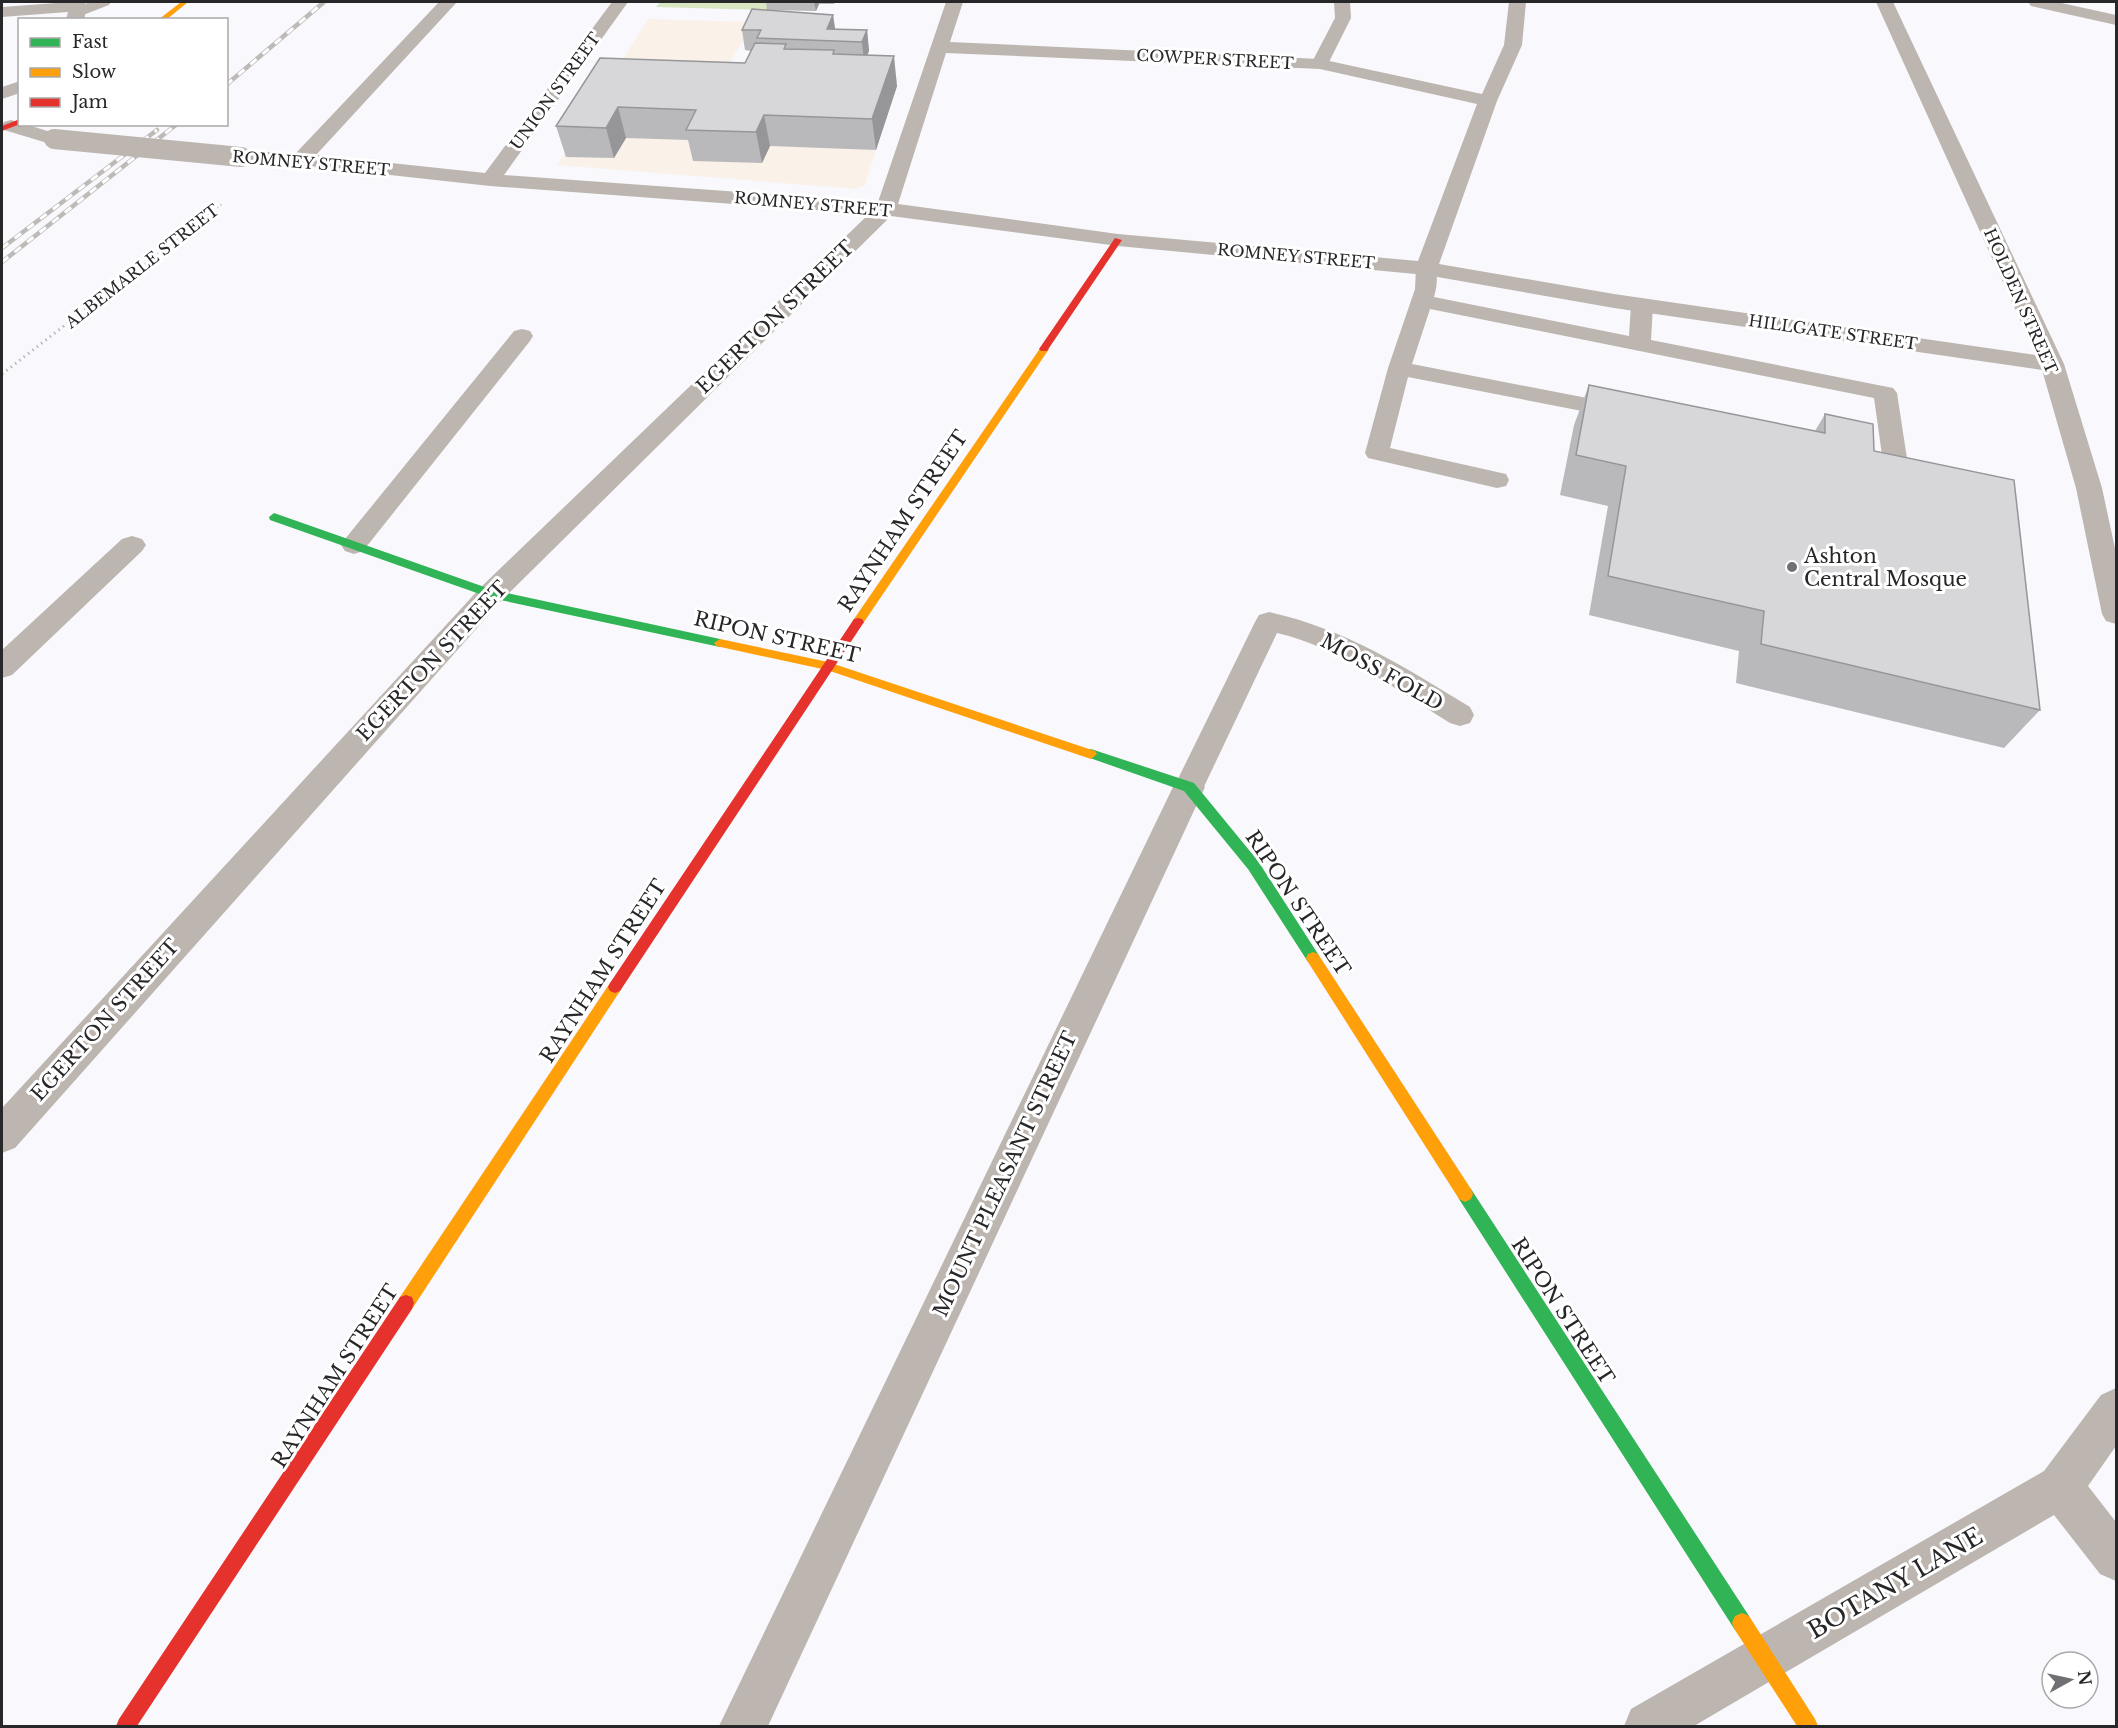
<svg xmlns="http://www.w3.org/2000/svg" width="2118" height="1728" font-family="'Libre Baskerville',serif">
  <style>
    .education { fill: #faf1e9 }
    .green { fill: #d8e6c1 }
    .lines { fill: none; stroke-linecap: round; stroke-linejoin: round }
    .path-far1 { stroke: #beb9b7; stroke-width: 2; stroke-dasharray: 1 3; stroke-linecap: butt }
    .path { stroke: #beb9b7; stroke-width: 3; stroke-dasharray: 1.5 4; stroke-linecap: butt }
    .lane { fill: #bdb6b0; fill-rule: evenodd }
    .street { fill: #bdb6b0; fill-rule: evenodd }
    .fast { fill: #30b455; fill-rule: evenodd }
    .slow { fill: #ff9f0a; fill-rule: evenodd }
    .jam { fill: #e5322d; fill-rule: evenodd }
    .rail-casing { stroke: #bebab8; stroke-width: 4.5 }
    .rail { stroke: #fff; stroke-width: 3; stroke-dasharray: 8; stroke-linecap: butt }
    .street-bridge { stroke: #bdb6b0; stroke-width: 20 }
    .wall { fill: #b9b9bb }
    .shaded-wall { fill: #969699 }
    .building { fill: #d7d7da; stroke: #969699; stroke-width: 1.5 }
    .poi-dot { fill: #707074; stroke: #fff; stroke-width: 2 }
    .labels { text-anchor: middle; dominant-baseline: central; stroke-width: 6; stroke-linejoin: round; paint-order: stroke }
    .far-street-label { font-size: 16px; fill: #27272a; stroke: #fff }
    .street-label { font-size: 20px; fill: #27272a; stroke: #fff }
    .poi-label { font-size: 20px; fill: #27272a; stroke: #fff; text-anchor: start }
    .near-street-label { font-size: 24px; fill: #27272a; stroke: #fff }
  </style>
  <rect width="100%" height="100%" fill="#f8f8fd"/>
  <path class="education" d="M648,19L754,22L725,71L899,77L865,185L856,189L557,165Z"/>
  <path class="green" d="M660,2H770L767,10L656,7Z"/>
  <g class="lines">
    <path class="path-far1" d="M126,279L222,204"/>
    <path class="path" d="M2,374L127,277"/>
    <path class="lane" d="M90,2H111L109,5L78,17L70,12L72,9Z
      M1334,2H1350L1351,18L1326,68H1314L1311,64L1335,18Z
      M1426,262L1433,264C1439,272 1437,287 1434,297L1629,336L1631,305L1634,300L1642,299L1650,300L1653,305L1651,340L1893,388L1897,393L1908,465L1905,470L1896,473L1854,464L1851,459L1854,454L1863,451L1882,455L1874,398L1430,309L1412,364L1623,405L1631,407L1635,412L1631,417L1623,419L1408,377L1390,448L1497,472L1506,474L1509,480L1506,486L1497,488L1368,458L1365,453L1388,368L1415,289L1416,268L1419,264Z
      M522,329L530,331L533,336L530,341L363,551L354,554L345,551L341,545L345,539L514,331Z
      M1269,612C1346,629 1404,667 1470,707L1474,715L1470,723L1460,726L1450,723C1395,689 1341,648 1277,633L1200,795L1189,799L1178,795L1174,787L1255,622L1259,615Z"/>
    <path class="street" d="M70,2H84L87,6L84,20H66L68,12L2,17V7Z
      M439,2H457L316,155L485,173L612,2H628L504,175L878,202L946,2H963L950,42L1320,59L1482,94L1504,45L1509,2H1526L1522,45L1497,101L1439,264L1614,294L2036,355L1876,2H1893L2064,364L2102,488L2116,553V624L2106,621L2102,614L2076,488L2042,370L1614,308L1426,275L1118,246L891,216L501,601L15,1148L2,1153V1108L481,587L869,214L490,186L281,163L234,161L231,157L234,153L241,151L296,153ZM946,53L1320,69L1477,104L1418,261L1118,234L898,204Z
      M2028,2H2057L2116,15V25L2031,6Z
      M20,81V93L2,99V87Z
      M11,120L61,135L64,139L61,143L54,145L4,130L2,126L4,122Z
      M132,536L142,539L146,545L142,551L12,675L2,678V650L122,539Z
      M1189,775L1200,778L1205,787L768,1726H719L1173,787L1178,778Z
      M2116,1388V1446L2088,1486L2116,1522V1581L2100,1574L2054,1515L1694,1726H1624L1631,1709L2044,1471L2101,1395Z"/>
    <path class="fast" d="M274,513L493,590L720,639L726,643L720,647L491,598L270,520L269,517Z
      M1091,749L1194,783L1258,861L1318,954L1320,958L1318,962L1313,964L1308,962L1248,869L1184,791L1087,757L1085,754L1087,751Z
      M1465,1186L1471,1189L1749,1616L1752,1623L1749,1630L1742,1633L1735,1630L1459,1199L1457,1194L1459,1189Z"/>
    <path class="slow" d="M181,2H188L166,20H158Z
      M1041,347L1049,349L862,625H854L852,622L854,619Z
      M720,639L828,662L1095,751L1097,754L1091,759L827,670L716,646L714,643Z
      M1313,952L1318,954L1471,1189L1473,1194L1471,1199L1465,1202L1459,1199L1308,962L1306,958L1308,954Z
      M615,981L620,983L622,987L620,991L412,1309L406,1311L400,1309L398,1303L400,1297L610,983Z
      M1742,1613L1749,1616L1815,1719L1818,1726H1797L1735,1630L1732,1623L1735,1616Z"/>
    <path class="jam" d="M20,119V124L2,131V126Z
      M1115,238L1122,240L1047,351H1041L1039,349Z
      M858,618L862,619L864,622L862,625L620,991L615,993L610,991L608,987L610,983L854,619Z
      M406,1295L412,1297L414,1303L412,1309L137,1726H116L119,1719L400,1297Z"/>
    <g class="rail-casing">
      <path id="rail" d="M226,85L324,2
        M2,248L157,130
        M2,262L177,124"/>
    </g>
    <use href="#rail" class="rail"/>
    <path class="street-bridge" d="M54,139L241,157"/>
  </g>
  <path class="wall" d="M748,2H835L834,4H819L816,11L767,10L766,2Z
    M833,15L835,29L867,30L869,51L867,55L897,86L876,150L770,146L762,163L693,161L688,140L626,138L614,158L566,157L556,126L745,63L751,51L745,50L742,30Z
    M1589,385L1815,431L1825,414L1874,451L2040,710L2004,748L1736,683L1739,651L1589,615L1608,506L1560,495L1574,425Z"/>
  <path class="shaded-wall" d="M814,2H818L819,4L816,11Z
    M833,15L836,35L827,29Z
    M867,30L869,51L864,63L862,42Z
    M894,56L897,86L876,150L872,119Z
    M618,107L626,138L614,158L606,128Z
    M764,115L770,146L762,163L756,132Z"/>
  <path class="building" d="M752,9L833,15L827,29L867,30L862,42L757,38L761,30H742Z
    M755,43L786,44L784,49L834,50L833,54L894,56L872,119L764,115L756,132L686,130L696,110L618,107L606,128L556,126L600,58L745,63Z
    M1589,385L1825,433V414L1873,424L1874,451L2014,480L2040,710L1761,644L1764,611L1608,576L1626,466L1576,455Z"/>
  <circle class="poi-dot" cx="1792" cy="567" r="6"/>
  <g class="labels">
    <g class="far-street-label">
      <text transform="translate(1215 59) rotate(3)">COWPER STREET</text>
      <text transform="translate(555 91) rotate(-54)">UNION STREET</text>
      <text transform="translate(311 163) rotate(5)">ROMNEY STREET</text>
      <text transform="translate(813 204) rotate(5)">ROMNEY STREET</text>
      <text transform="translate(1296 256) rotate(5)">ROMNEY STREET</text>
      <text transform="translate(142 266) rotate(-38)">ALBEMARLE STREET</text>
      <text transform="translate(2021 301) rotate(66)">HOLDEN STREET</text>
      <text transform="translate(1833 332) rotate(8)">HILLGATE STREET</text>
    </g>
    <g class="street-label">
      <text transform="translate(775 317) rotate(-44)">EGERTON STREET</text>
      <text transform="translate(903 521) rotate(-56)">RAYNHAM STREET</text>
      <text transform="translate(777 637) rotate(13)">RIPON STREET</text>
      <text transform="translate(432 661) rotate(-47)">EGERTON STREET</text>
      <text transform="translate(1382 672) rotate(29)">MOSS FOLD</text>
      <text transform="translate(1298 903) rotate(56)">RIPON STREET</text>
      <text transform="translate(603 971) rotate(-57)">RAYNHAM STREET</text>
      <text transform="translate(105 1020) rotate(-48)">EGERTON STREET</text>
      <text transform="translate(1005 1174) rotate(-65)">MOUNT PLEASANT STREET</text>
      <text transform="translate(1563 1311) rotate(57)">RIPON STREET</text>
      <text transform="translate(335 1376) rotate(-57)">RAYNHAM STREET</text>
    </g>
    <g class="poi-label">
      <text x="1804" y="556">Ashton<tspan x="1804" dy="23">Central Mosque</tspan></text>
    </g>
    <g class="near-street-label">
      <text transform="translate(1895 1583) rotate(-30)">BOTANY LANE</text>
    </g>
  </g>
  <rect width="2118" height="1728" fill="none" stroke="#27272a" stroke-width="6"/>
  <rect x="18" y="18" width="210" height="108" fill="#ffffff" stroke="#a9a9aa" stroke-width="1.5"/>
  <rect x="30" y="38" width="30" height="9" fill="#30b455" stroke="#a9a9aa" stroke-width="1.5"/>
  <text x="72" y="48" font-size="18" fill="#27272a">Fast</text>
  <rect x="30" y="68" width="30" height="9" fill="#ff9f0a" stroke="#a9a9aa" stroke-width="1.5"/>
  <text x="72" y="78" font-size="18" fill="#27272a">Slow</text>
  <rect x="30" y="98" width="30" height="9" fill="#e5322d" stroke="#a9a9aa" stroke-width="1.5"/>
  <text x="72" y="108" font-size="18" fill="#27272a">Jam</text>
  <g transform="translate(2070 1680) rotate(82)"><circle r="28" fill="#ffffff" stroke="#a9a9aa" stroke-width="1.5"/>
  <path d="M0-4.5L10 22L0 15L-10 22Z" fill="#707074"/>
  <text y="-9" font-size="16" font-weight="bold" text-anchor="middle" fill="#27272a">N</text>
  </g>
</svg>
